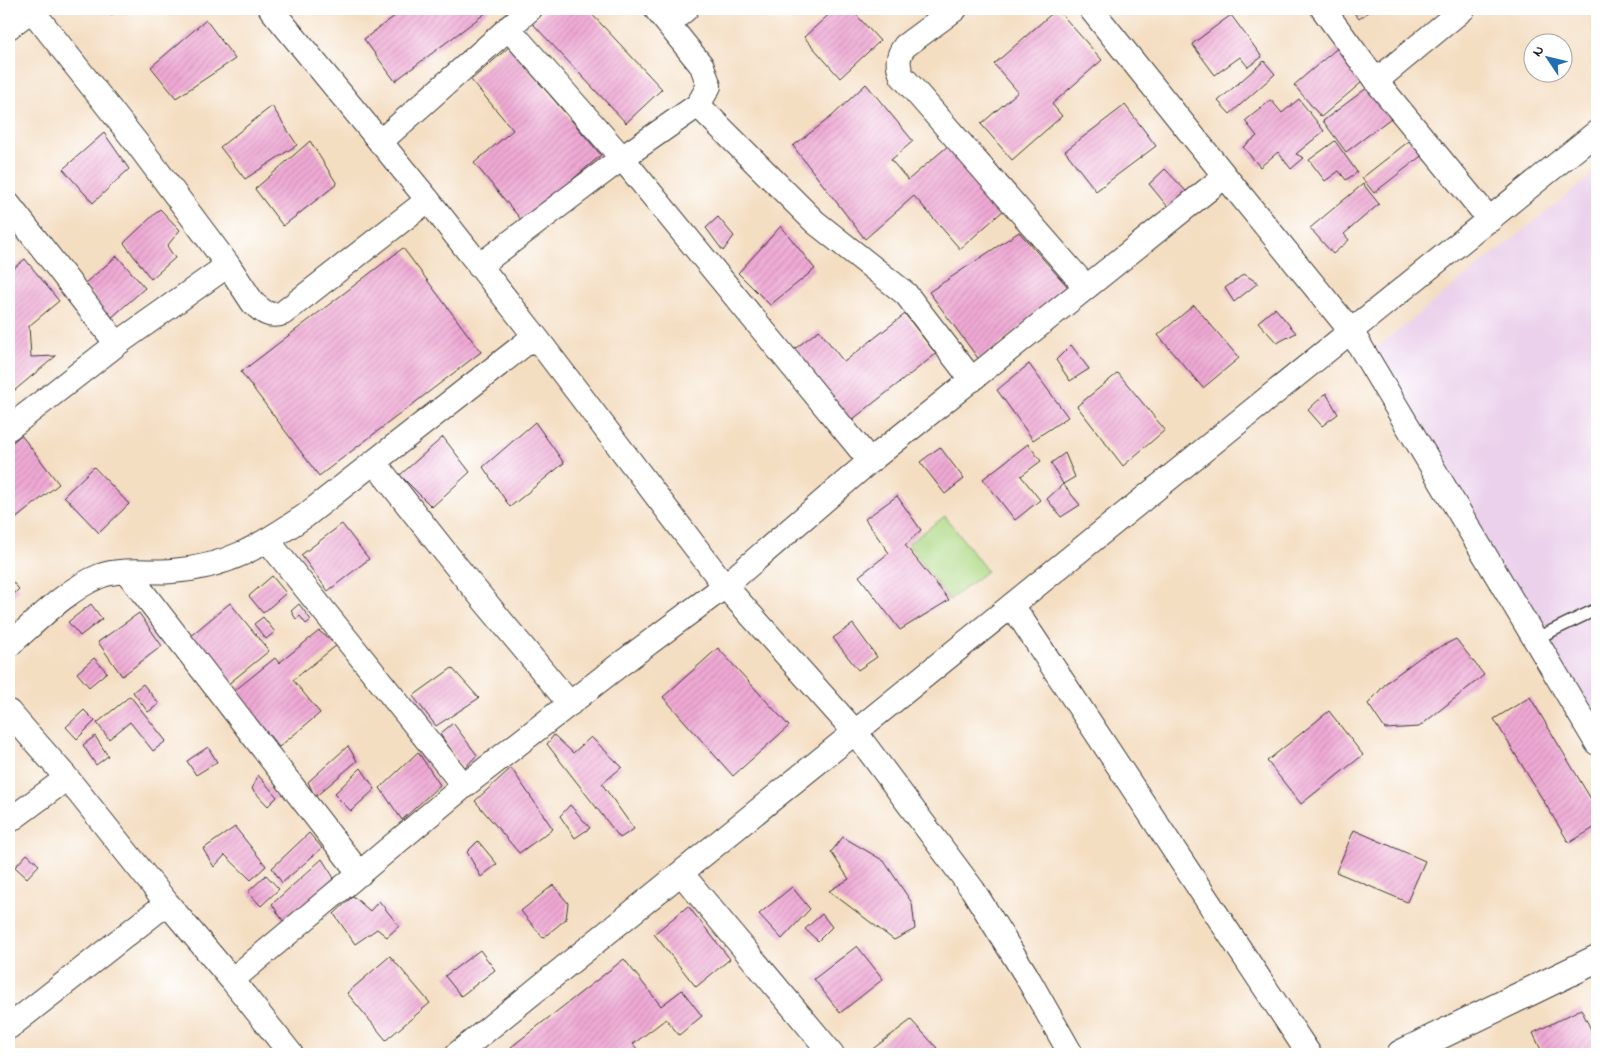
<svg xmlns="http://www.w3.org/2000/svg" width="1606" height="1063" font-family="'Indie Flower',sans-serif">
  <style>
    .built { fill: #ebd1eb }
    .green { fill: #aed985; stroke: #657a50 }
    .building { fill: url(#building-hatch) }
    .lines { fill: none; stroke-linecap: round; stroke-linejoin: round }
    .service-casing { stroke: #3c3935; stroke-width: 14 }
    .minor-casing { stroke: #3c3935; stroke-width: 26 }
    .tertiary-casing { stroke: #3c3935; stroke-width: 30 }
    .service { stroke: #fff; stroke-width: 11 }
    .minor { stroke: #fff; stroke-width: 24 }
    .tertiary { stroke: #fff; stroke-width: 28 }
  </style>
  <defs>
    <pattern id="building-hatch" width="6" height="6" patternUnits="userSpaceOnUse" patternTransform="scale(1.25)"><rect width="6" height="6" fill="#efa9d4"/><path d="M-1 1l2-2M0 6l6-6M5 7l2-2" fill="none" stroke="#cc91b5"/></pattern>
  </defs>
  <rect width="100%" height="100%" fill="#fff"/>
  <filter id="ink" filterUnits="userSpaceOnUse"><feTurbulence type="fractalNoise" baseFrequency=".02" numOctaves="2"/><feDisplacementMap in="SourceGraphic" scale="10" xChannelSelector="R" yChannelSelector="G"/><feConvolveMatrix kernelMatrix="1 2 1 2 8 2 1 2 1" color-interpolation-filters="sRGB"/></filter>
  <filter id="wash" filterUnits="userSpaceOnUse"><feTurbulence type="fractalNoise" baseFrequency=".0096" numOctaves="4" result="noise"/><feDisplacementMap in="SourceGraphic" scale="20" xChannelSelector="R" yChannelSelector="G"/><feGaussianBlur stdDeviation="1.12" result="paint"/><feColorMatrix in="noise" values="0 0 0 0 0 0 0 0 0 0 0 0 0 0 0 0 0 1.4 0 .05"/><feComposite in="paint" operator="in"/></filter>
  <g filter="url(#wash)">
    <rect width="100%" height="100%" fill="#f4dec2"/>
    <path class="built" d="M1597,171V743L1366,356Z"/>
    <path class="green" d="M945,516L987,571L949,600L908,544Z"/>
    <g id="blocks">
      <path class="building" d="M106,9H119L111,15Z
        M404,9H491L395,81L364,39Z
        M548,9H587L662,89L626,123L532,23Z
        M835,9H851L880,41L840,78L804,37Z
        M1057,9L1102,60L1052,104L1062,116L1012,160L981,124L1018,92L994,64Z
        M1351,9H1372L1359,19Z
        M1231,15L1262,57L1248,67L1240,57L1215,75L1192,44Z
        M206,20L235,59L176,98L151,67Z
        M1342,44L1369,76L1321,117L1294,85Z
        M509,47L601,155L523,222L474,163L513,130L471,80Z
        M1264,61L1275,74L1230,114L1218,101Z
        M1376,81L1399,112L1346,152L1323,121Z
        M866,84L913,141L891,160L908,180L949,145L1004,210L960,249L914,196L865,239L793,146L831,117Z
        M1299,99L1324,131L1296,154L1304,158L1291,169L1278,152L1260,167L1243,147L1257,136L1245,121L1271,100L1282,113Z
        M1125,105L1156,146L1096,191L1065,151Z
        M272,106L297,145L245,179L220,147Z
        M104,133L129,169L93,203L63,169Z
        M1413,138L1425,153L1374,193L1362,178Z
        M310,141L337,184L283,226L255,189Z
        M1335,141L1357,172L1346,180L1339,171L1325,181L1309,160Z
        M1165,169L1186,191L1168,207L1149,184Z
        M1363,184L1379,204L1344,234L1349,240L1333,254L1310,228Z
        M160,209L180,230L167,246L175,258L151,279L124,243Z
        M718,217L734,236L723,251L706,228Z
        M781,226L815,269L770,305L738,273Z
        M1019,232L1068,287L980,361L929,292Z
        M403,248L481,352L319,476L241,372Z
        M117,256L145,288L110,319L84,284Z
        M25,259L59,301L29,326L31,357L56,356L9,395V272Z
        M1244,274L1258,283L1234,302L1225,288Z
        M1194,305L1239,358L1203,388L1158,335Z
        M1275,308L1296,333L1277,343L1258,322Z
        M905,314L936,354L848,423L792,351L819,330L844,362Z
        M1071,345L1089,369L1070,381L1056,360Z
        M1029,364L1068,417L1033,440L997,390Z
        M1118,373L1165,430L1123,466L1077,406Z
        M1326,393L1338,414L1322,426L1308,410Z
        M535,422L564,463L510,507L483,467Z
        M21,435L59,484L9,524V445Z
        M443,437L470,472L432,507L400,475Z
        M1028,444L1041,461L1021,476L1040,500L1015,520L983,479Z
        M940,447L964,479L945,494L920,462Z
        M1065,453L1075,477L1063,484L1080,505L1061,517L1047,499L1063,484L1051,463Z
        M94,467L129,504L99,533L64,496Z
        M897,496L921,530L905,545L949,600L900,630L859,576L889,553L865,519Z
        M342,524L369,559L328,591L301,555Z
        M272,576L286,593L263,613L249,596Z
        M9,578L19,589L12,596L9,593Z
        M230,603L269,651L227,685L188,638Z
        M91,604L102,619L80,636L68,622Z
        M299,604L311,620L306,624L300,616L296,619L291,611Z
        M139,613L162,646L122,676L98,642Z
        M263,617L275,632L266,639L254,624Z
        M853,624L877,657L858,670L833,638Z
        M319,631L337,645L293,680L320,713L279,747L233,692L275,658L279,663Z
        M1456,639L1484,675L1419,727L1385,729L1368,704L1387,682L1422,656Z
        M718,648L789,726L733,776L663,697Z
        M94,658L107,672L89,687L77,673Z
        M452,668L479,698L436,726L413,696Z
        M143,684L159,704L148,712L133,692Z
        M130,696L166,741L153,751L130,722L109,739L97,723Z
        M1530,697L1597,809V826L1569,843L1494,719Z
        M84,710L95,721L77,739L66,727Z
        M1329,711L1363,755L1301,804L1267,761Z
        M453,723L477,755L464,769L440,734Z
        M554,735L573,753L591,737L622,767L602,784L634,829L620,838L547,744Z
        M95,736L108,756L96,765L83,745Z
        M348,746L357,761L315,797L308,782Z
        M208,747L217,762L196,775L187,761Z
        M418,752L440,785L402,820L380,788Z
        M361,768L375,789L351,811L334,794Z
        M511,768L553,829L519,853L475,801Z
        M258,775L277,797L268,806L252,789Z
        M570,805L590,828L575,838L560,816Z
        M235,827L266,866L251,880L225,855L214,867L203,849Z
        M1354,830L1425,861L1407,902L1336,872Z
        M309,833L322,848L282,883L272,868Z
        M843,837L884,861L912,903L915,929L894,940L829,891L849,879L831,852Z
        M478,841L497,864L481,877L467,852Z
        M27,854L39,865L27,878L15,867Z
        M322,859L334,878L285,924L272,904Z
        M266,875L279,889L261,906L248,892Z
        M553,885L568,903L566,919L543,938L521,911Z
        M792,887L810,909L782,939L759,914Z
        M353,896L370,911L379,901L399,926L387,937L377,929L355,944L334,914Z
        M688,906L730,959L696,987L654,934Z
        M822,914L832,927L818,941L805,929Z
        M857,946L883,979L840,1013L814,979Z
        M480,950L495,970L461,996L445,976Z
        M390,956L430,1003L386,1040L347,993Z
        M624,959L661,1006L682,990L702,1016L679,1035L666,1019L633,1044L641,1054H517L511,1047Z
        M1581,1009L1597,1042V1054H1543L1533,1033Z
        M911,1020L937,1048L929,1054H866Z"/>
    </g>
  </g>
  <g filter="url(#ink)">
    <use href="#blocks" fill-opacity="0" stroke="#3c3935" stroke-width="1"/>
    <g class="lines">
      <g class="service-casing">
        <path id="service" d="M1535,639L1597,609"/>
      </g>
      <g class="minor-casing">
        <path id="minor" d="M31,9L139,146L228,265
          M271,9L428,200L535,336L725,586L855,732L973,890L1026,975L1071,1054
          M955,9L905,46C897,56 897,64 902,76L1086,287
          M1091,9L1225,176L1351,331L1597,743
          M1323,9L1376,81L1490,220
          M668,24L686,9
          M9,27L32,9
          M508,28L622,158L870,461
          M1376,81L1463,9
          M698,105L815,222L906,294L972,380
          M380,142L530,9
          M9,205L117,344L228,265L253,303C263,312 270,318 283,313L428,200
          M479,266L622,158L698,105L709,86L702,66L656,9
          M9,428L117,344
          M374,462L468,581L570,704
          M268,541L464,786
          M127,572L360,874
          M1012,605L1309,1054
          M9,645C36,622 67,589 100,576C121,568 150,573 172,571C228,567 260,546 305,516L535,336
          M9,712L67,778L167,903L232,980L291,1054
          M9,821L67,778
          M681,873L832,1054
          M232,980L464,786L618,666L725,586L870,461L1225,176
          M9,1027L167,903
          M457,1054L1597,132"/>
      </g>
      <g class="tertiary-casing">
        <path id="tertiary" d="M1401,1054L1597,959"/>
      </g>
      <use href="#service" class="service"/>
      <use href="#minor" class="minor"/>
      <use href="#tertiary" class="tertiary"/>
    </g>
  </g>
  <rect width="1606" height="1063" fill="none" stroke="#fff" stroke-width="30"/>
  <g transform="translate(1548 58) rotate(305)"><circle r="24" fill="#ffffff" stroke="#a4a4a4"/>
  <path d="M0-4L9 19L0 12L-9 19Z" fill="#1f6fb2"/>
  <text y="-8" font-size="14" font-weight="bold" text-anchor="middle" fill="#1c1c1c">N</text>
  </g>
</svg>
